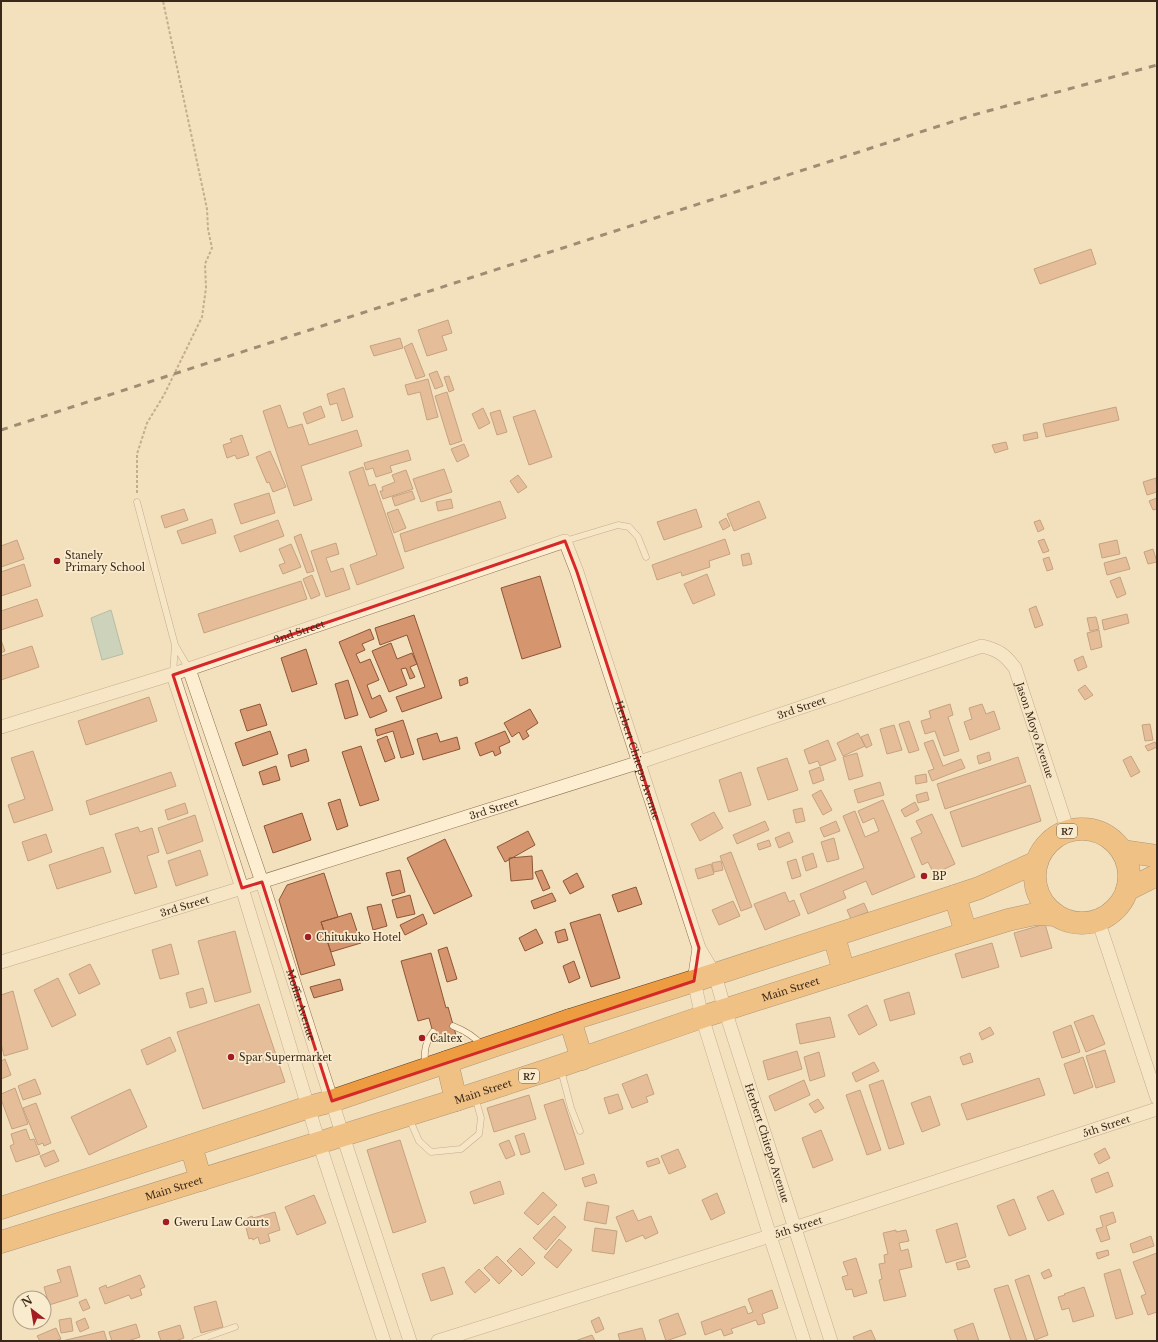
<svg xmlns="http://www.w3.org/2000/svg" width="1158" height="1342" font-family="'Libre Baskerville',serif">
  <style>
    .water { fill: #a1c3b8; stroke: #679286 }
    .building { fill: #d5956e; stroke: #8e5637 }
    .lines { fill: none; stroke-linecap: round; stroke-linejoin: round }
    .lane-casing { stroke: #8c7054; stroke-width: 7 }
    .street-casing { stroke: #8c7054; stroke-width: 14 }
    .highway-casing { stroke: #593e29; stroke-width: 23 }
    .path { stroke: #8c7054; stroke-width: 2; stroke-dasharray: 3 2; stroke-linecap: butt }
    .lane { stroke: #fdeed1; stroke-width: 6 }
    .street { stroke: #fdeed1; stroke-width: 13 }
    .highway { stroke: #ed9c42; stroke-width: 22 }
    .rail { stroke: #3a281a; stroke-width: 3; stroke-dasharray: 7 7; stroke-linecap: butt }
    .marked { fill: none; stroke: #d62828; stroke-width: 3; stroke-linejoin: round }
    .poi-dot { fill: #a21d23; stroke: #f9ebcd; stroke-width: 1.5 }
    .labels { text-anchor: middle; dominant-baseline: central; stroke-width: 3.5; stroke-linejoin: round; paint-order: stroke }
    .shield { fill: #f9ebcd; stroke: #736250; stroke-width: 1 }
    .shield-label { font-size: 9px; font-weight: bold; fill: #3a281a }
    .poi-label { font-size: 10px; fill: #3a281a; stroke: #f9ebcd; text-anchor: start }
    .street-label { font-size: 10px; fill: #3a281a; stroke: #f9ebcd }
  </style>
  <rect width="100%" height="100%" fill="#f3e0bd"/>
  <path class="water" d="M111,610L123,654L102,660L91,618Z"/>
  <path class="building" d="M1091,249L1096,264L1040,284L1034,269Z
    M448,320L452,333L442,336L447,350L427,356L418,330Z
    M400,338L403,348L374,356L370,346Z
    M412,343L425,376L416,379L404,347Z
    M437,371L443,386L435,389L429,374Z
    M449,376L454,390L449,392L444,377Z
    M428,379L438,417L427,420L420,392L408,395L405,385Z
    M344,388L353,417L342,421L337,403L330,405L327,394Z
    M447,392L462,441L450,445L435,396Z
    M280,405L288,428L302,424L309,445L357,430L362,446L301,466L312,500L294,506L263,411Z
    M321,406L325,417L307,424L303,413Z
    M1116,407L1119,420L1046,437L1043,424Z
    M483,408L490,423L479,429L472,414Z
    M500,410L507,432L497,435L490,413Z
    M535,410L552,457L529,465L513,417Z
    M1037,432L1038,438L1024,441L1023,435Z
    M242,435L249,455L237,459L235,455L227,458L223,445L232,442L230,439Z
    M1006,442L1008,449L995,453L992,445Z
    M464,444L469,456L457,462L451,449Z
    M408,450L411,460L390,466L392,472L376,477L373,468L366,470L364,463Z
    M270,451L286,487L273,492L269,482L267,483L256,457Z
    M363,467L369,486L375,484L404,568L357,585L350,565L377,555L349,472Z
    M444,469L452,492L421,502L413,479Z
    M406,470L413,489L383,499L380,491H383L382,487L395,482L392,475Z
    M518,475L527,487L518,493L510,481Z
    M1156,478L1157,492L1147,495L1143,482Z
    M412,491L415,499L395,506L392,497Z
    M269,493L275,513L241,524L234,504Z
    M1157,498V509L1153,510L1149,501Z
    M451,499L453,508L438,511L436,502Z
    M500,501L506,518L405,552L400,534Z
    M759,501L766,518L734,531L727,514Z
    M184,509L188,520L165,528L161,516Z
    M398,509L406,528L394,533L387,513Z
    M696,509L702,527L664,540L657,522Z
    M726,518L730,526L723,530L719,522Z
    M212,519L216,533L182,544L177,531Z
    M278,520L284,536L240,552L234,536Z
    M1040,520L1044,529L1038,532L1034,522Z
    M301,534L314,571L307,573L294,537Z
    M725,539L730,554L709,561L710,567L682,576L681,572L657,580L652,565Z
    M1044,539L1049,551L1043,553L1038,541Z
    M17,540L24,559L1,567V546Z
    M1117,540L1120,554L1102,558L1099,544Z
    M336,543L339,554L326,558L331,572L343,568L350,589L326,597L311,551Z
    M291,544L301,567L283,574L279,565L285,563L279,549Z
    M1153,549L1157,562L1148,564L1144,552Z
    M749,553L752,564L743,566L741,555Z
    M1049,557L1053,569L1047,571L1043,559Z
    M1126,557L1130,569L1107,575L1104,563Z
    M24,564L31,586L1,596V572Z
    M707,574L715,595L693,604L684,584Z
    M312,575L320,595L311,599L303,579Z
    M540,576L561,647L522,659L501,588Z
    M1120,577L1126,594L1117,598L1110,581Z
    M301,581L307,599L204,633L198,614Z
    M37,599L43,616L1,630V611Z
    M1036,606L1043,625L1035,628L1029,609Z
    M1127,614L1129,623L1104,630L1102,620Z
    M414,615L442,698L402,712L396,697L425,687L407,635L380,645L375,628Z
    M1096,617L1099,629L1090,631L1087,618Z
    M370,629L374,639L362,644L365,650L356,654L360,663L370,659L379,680L367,685L372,699L380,695L387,711L370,718L339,642Z
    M1099,630L1102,647L1091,650L1087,633Z
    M1,640L5,651L1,653Z
    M391,643L397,659L412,653L417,664L410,667L415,677L410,679L406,668L401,669L407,685L389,692L372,651Z
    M32,646L39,667L1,680V656Z
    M306,649L317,684L292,692L281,658Z
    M1083,656L1087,667L1078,671L1074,660Z
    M467,677L468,683L460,686L459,680Z
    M348,680L358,715L345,719L335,684Z
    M1085,685L1093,695L1085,700L1078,690Z
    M149,697L157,721L86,745L78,721Z
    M260,704L267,725L247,731L240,710Z
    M950,704L953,715L948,717L959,751L944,756L935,731L925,734L921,721L931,718L929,711Z
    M982,704L986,714L994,711L1000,729L970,740L964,722L972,719L969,708Z
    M530,709L538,723L526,731L529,736L523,740L519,732L512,737L504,723Z
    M403,720L414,754L401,758L393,731L377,736L375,729Z
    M909,721L919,750L909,753L899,724Z
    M1150,724L1153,740L1145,741L1142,725Z
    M894,725L902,750L887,754L880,729Z
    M270,731L278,754L243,766L235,743Z
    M505,731L510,742L499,747L501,753L495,756L493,751L480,756L475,743Z
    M437,733L440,742L457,737L460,749L423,760L417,739Z
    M858,733L865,746L843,756L837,743Z
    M868,734L872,745L866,748L861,737Z
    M387,736L395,758L385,762L377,740Z
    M828,740L836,760L820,766L818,761L809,764L804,750Z
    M933,740L943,766L961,759L965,768L932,781L928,771L934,769L924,743Z
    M1155,742L1157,747L1148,751L1145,746Z
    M361,746L379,800L360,806L342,752Z
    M306,749L309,761L291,767L288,755Z
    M33,751L53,810L14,823L8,805L25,799L11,758Z
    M989,752L991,760L979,764L977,756Z
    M857,753L863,776L849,780L843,757Z
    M1131,756L1140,772L1131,777L1123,760Z
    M1018,757L1026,782L945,809L937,784Z
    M787,758L798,790L768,800L757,768Z
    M276,766L280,780L263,785L259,772Z
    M820,767L824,780L813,784L809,771Z
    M171,772L176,786L90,815L86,801Z
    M741,772L751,805L729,812L719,780Z
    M926,774L927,782L916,784L915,776Z
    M880,782L884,795L858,803L854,790Z
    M1030,785L1041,821L962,847L950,812Z
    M821,790L832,810L823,815L812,795Z
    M927,792L929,800L918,803L916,795Z
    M340,799L348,826L337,830L328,803Z
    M883,800L915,877L872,895L866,881L843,891L846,898L808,914L800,894L864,868L843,816L855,811L865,837L879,831L874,818L863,823L858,811Z
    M915,802L919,810L905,817L901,810Z
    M185,803L188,813L168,820L165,810Z
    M802,808L805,821L796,823L793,810Z
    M714,812L723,828L700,841L691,824Z
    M302,813L311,840L273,853L264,826Z
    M932,814L955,864L934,874L928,862L922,865L911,838L922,833L916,821Z
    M195,815L203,841L167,854L158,828Z
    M765,821L769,830L737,844L733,835Z
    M836,821L840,831L824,837L820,828Z
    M138,827L140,832L152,828L159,852L147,856L157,887L135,894L115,834Z
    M528,831L535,845L505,862L497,847Z
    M789,832L793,842L779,848L775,838Z
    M46,834L52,852L28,861L22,842Z
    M834,838L839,859L827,862L821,842Z
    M445,839L472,896L434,914L407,858Z
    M769,840L771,846L759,850L757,844Z
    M103,847L111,872L57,889L49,865Z
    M200,850L208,875L176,886L168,861Z
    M731,852L752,907L741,911L720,856Z
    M813,853L817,867L806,871L802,857Z
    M532,856L533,879L511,881L509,858Z
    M796,859L801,876L792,879L787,862Z
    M721,861L723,870L714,872L712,863Z
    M711,864L714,874L698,879L695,869Z
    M400,870L405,892L392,896L386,873Z
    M542,870L550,888L543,891L535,872Z
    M324,873L338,917L321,922L335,965L301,975L279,900L287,885Z
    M577,873L584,887L570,894L563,881Z
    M636,887L642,904L618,912L612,895Z
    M785,892L789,902L794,900L800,915L765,930L754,904Z
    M552,893L556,901L534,909L531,901Z
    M410,895L415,914L397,918L392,900Z
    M733,901L740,916L719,925L712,910Z
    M864,903L868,912L851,919L847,910Z
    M381,904L387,926L373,930L367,907Z
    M351,913L361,943L331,952L321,922Z
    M423,914L427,924L405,935L400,925Z
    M600,914L620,978L591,987L570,923Z
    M1045,924L1052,948L1021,957L1014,933Z
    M536,929L543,943L525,951L519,938Z
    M565,929L568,940L558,943L555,932Z
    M235,931L251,992L215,1002L198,941Z
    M992,943L999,967L962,978L955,954Z
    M171,944L179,974L160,979L152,950Z
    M447,947L457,979L447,982L438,950Z
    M431,953L446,1008L448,1007L456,1035L435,1040L429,1018L418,1021L401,961Z
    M574,961L580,978L569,983L563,966Z
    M90,964L100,984L79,994L69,974Z
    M58,978L76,1015L52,1027L34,990Z
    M340,979L343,990L314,998L310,987Z
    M203,988L207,1003L190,1008L186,993Z
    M13,991L28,1049L4,1056L1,1043V995Z
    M909,992L915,1014L890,1021L884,1000Z
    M259,1004L285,1082L203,1109L177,1032Z
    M867,1005L877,1025L859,1035L848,1015Z
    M1093,1015L1105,1044L1086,1052L1074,1022Z
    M830,1017L835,1037L800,1044L796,1024Z
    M1071,1025L1080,1052L1062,1058L1053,1032Z
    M990,1027L994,1034L982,1040L979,1033Z
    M170,1037L176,1051L147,1065L141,1050Z
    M1105,1050L1115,1082L1096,1088L1086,1056Z
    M797,1051L802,1069L768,1080L763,1061Z
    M819,1052L825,1076L810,1081L804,1057Z
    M970,1053L973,1062L963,1065L960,1057Z
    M1083,1057L1093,1087L1074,1094L1064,1064Z
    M5,1059L11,1075L1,1079V1061Z
    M874,1062L879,1071L856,1082L852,1073Z
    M647,1074L654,1094L646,1097L648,1102L632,1108L622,1084Z
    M1039,1078L1045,1095L967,1120L961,1104Z
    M35,1079L41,1094L23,1100L18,1086Z
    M804,1080L810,1095L775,1111L769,1096Z
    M883,1080L904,1144L889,1149L869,1085Z
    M15,1088L28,1124L12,1129L1,1099V1094Z
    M130,1089L147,1127L89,1155L71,1117Z
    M860,1090L881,1150L867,1155L846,1095Z
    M618,1094L623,1109L609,1114L604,1098Z
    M529,1095L536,1119L494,1132L487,1108Z
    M930,1096L940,1125L922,1132L911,1103Z
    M563,1099L584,1164L565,1170L544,1105Z
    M818,1099L824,1108L815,1113L809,1104Z
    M36,1103L51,1143L44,1146L43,1143L38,1145L23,1108Z
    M26,1129L30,1140L34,1139L40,1154L16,1162L10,1146L14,1144L11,1134Z
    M821,1130L833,1160L813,1168L802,1138Z
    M524,1133L530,1152L521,1155L515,1136Z
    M400,1140L426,1222L393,1233L367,1150Z
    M509,1140L515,1155L506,1159L499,1144Z
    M1105,1148L1110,1158L1099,1164L1094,1154Z
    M678,1149L686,1167L669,1174L661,1156Z
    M54,1150L59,1161L45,1167L40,1156Z
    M658,1158L660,1163L648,1167L646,1162Z
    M1108,1172L1113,1186L1096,1193L1091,1179Z
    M594,1174L597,1183L585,1187L582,1178Z
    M500,1181L504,1194L474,1204L470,1192Z
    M1053,1190L1064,1214L1048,1221L1037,1197Z
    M543,1192L557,1205L538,1225L524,1213Z
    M717,1193L725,1213L711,1220L702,1200Z
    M314,1195L326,1223L297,1235L285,1207Z
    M1014,1199L1026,1229L1009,1236L997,1206Z
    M587,1202L609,1206L606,1224L584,1220Z
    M633,1210L638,1221L651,1216L658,1233L645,1239L643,1235L626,1242L616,1217Z
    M275,1212L280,1230L268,1234L270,1241L260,1244L258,1237L253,1240L252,1238L249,1239L244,1220L252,1216L253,1218Z
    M1113,1212L1116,1222L1106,1226L1110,1239L1101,1242L1096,1229L1103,1227L1100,1216Z
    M554,1216L566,1227L546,1250L533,1238Z
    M957,1223L966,1257L946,1263L936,1230Z
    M595,1228L617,1231L614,1254L592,1251Z
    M896,1230V1232L906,1230L909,1241L899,1243L901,1251L908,1249L912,1267L899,1270L906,1296L884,1301L879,1280L882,1279L879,1264L885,1263L884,1255L888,1254L883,1233Z
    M1151,1236L1154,1246L1133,1253L1130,1244Z
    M559,1239L572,1250L557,1268L544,1257Z
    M520,1248L535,1263L522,1276L507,1261Z
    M1108,1250L1109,1255L1098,1259L1096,1253Z
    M1157,1253V1312L1148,1315L1141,1296L1146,1294L1133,1262Z
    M497,1256L512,1271L499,1284L484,1268Z
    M856,1258L867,1293L854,1297L852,1289L846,1290L842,1277L848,1275L843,1262Z
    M967,1260L970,1267L958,1270L956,1263Z
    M70,1266L78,1296L49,1305L44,1287L61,1282L57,1270Z
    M444,1267L453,1294L431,1301L422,1274Z
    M479,1269L490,1280L475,1293L465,1282Z
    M1049,1269L1052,1276L1044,1279L1041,1273Z
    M1120,1269L1133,1314L1116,1319L1104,1274Z
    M140,1275L145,1287L140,1289L142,1295L131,1299L129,1295L105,1304L99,1288L106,1285L107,1288Z
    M1029,1275L1048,1335L1035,1340L1015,1280Z
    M1008,1285L1027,1341H1011L994,1289Z
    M1084,1287L1094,1316L1073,1322L1069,1308L1062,1310L1058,1297L1065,1295L1064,1294Z
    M772,1290L778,1308L762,1314L765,1323L758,1325L756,1320L731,1329L733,1333L724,1336L721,1329L705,1335L701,1322L745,1306L748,1314L753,1312L748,1299Z
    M86,1299L90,1308L83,1311L79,1302Z
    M216,1301L223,1327L201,1333L194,1307Z
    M678,1313L686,1334L666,1341L659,1320Z
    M599,1317L604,1329L596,1333L591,1321Z
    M71,1318L73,1331L61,1333L59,1320Z
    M85,1318L89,1328L80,1332L76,1322Z
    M973,1323L979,1341H958L954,1330Z
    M136,1324L140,1337L128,1341H112L109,1332Z
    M180,1325L184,1338L175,1341H161L158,1332Z
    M56,1328L61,1339L55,1341H40L37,1336Z
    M642,1328L646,1341H620L618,1334Z
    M871,1330L876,1341H855L853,1337Z
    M104,1331L107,1341H62Z
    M592,1335L595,1341H575Z"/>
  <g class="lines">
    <g class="lane-casing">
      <path id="lane" d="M137,502L175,645L189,669
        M565,541L618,525L629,527L638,537L646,557
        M173,674L175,645
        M453,1026C466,1031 474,1036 483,1046
        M425,1065C424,1051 425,1043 433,1032
        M561,1070L571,1108L580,1131
        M409,1118L419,1141L431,1152L461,1149L479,1134L481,1118L475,1097
        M195,1341L235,1327"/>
    </g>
    <g class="street-casing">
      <g id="street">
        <path id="s1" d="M189,669L262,882L343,1136L410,1341"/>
        <path d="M173,675L242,888L319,1143L384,1341"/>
        <path id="s2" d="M1,727L189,669L565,541L577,572L699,948L715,975L725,1010L831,1341"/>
        <path d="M1098,920L1157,1098"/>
        <path d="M699,948L694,981L702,1017L770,1236L804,1341"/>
        <path id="s3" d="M1,962L242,888L640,762L982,646C999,650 1005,655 1015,668L1068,831"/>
        <path id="s4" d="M438,1341L770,1236L1157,1109"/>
      </g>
    </g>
    <g class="highway-casing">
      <g id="highway">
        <circle cx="1082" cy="876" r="47"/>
        <path d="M1122,851L1157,856"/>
        <path d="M1127,890L1157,875"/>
        <path d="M955,896L966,933"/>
        <path d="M834,936L844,972"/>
        <path d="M570,1020L582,1059"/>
        <path d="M447,1062L456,1100"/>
        <path d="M191,1146L201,1180"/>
        <path d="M1,1208L309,1107L332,1101L570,1020L694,981L955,896L979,888L1037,862"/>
        <path id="s5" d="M1,1242L456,1100L560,1066L702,1017L966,933L1008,920L1035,914L1056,915"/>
      </g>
    </g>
    <path class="path" d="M137,493V454L147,423L164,395L202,317L206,288L205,264L212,248L208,229L207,209L163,1"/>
    <use href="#lane" class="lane"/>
    <use href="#street" class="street"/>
    <use href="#highway" class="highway"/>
    <path class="rail" d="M1,430L973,115L1157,65"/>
  </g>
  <path d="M0 0H1158V1342H0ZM565,541L577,572L699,948L694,981L332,1101L262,882L242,888L173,675Z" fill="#f3e0bd" fill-opacity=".55" fill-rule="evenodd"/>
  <path class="marked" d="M565,541L577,572L699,948L694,981L332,1101L262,882L242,888L173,675Z"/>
  <g class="poi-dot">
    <circle cx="57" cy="561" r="4"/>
    <circle cx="924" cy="876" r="4"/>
    <circle cx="308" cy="937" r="4"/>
    <circle cx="422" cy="1038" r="4"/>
    <circle cx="231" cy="1057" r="4"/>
    <circle cx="166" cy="1222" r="4"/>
  </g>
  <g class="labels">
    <g class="shield">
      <rect x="1057" y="824" width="20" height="14" rx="3"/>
      <rect x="519" y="1069" width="20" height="14" rx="3"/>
    </g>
    <g class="shield-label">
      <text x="1067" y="831">R7</text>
      <text x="529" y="1076">R7</text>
    </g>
    <g class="poi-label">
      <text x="65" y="555">Stanely<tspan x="65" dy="12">Primary School</tspan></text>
      <text x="932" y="876">BP</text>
      <text x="316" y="937">Chitukuko Hotel</text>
      <text x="430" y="1038">Caltex</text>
      <text x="239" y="1057">Spar Supermarket</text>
      <text x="174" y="1222">Gweru Law Courts</text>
    </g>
    <g class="street-label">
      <text stroke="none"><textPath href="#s2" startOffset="313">2nd Street</textPath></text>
      <text stroke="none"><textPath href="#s3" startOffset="840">3rd Street</textPath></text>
      <text stroke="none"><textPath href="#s3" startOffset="1137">Jason Moyo Avenue</textPath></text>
      <text stroke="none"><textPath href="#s2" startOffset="825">Herbert Chitepo Avenue</textPath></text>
      <text stroke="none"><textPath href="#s3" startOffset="516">3rd Street</textPath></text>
      <text stroke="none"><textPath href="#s3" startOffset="192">3rd Street</textPath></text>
      <text stroke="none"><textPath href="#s5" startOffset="829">Main Street</textPath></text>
      <text stroke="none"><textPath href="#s1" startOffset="354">Moffat Avenue</textPath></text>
      <text stroke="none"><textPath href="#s5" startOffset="505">Main Street</textPath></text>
      <text stroke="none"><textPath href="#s4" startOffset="702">5th Street</textPath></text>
      <text stroke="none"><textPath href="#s2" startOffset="1230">Herbert Chitepo Avenue</textPath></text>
      <text stroke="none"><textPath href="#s5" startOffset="181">Main Street</textPath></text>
      <text stroke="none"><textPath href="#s4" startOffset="378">5th Street</textPath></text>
    </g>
  </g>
  <rect width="1158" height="1342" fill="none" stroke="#3a281a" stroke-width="4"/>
  <g transform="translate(32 1310) rotate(329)"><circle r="19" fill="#f9ebcd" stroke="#ad9d85"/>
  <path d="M0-3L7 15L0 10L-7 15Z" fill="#a21d23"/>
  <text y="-6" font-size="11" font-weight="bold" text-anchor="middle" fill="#3a281a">N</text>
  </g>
</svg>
